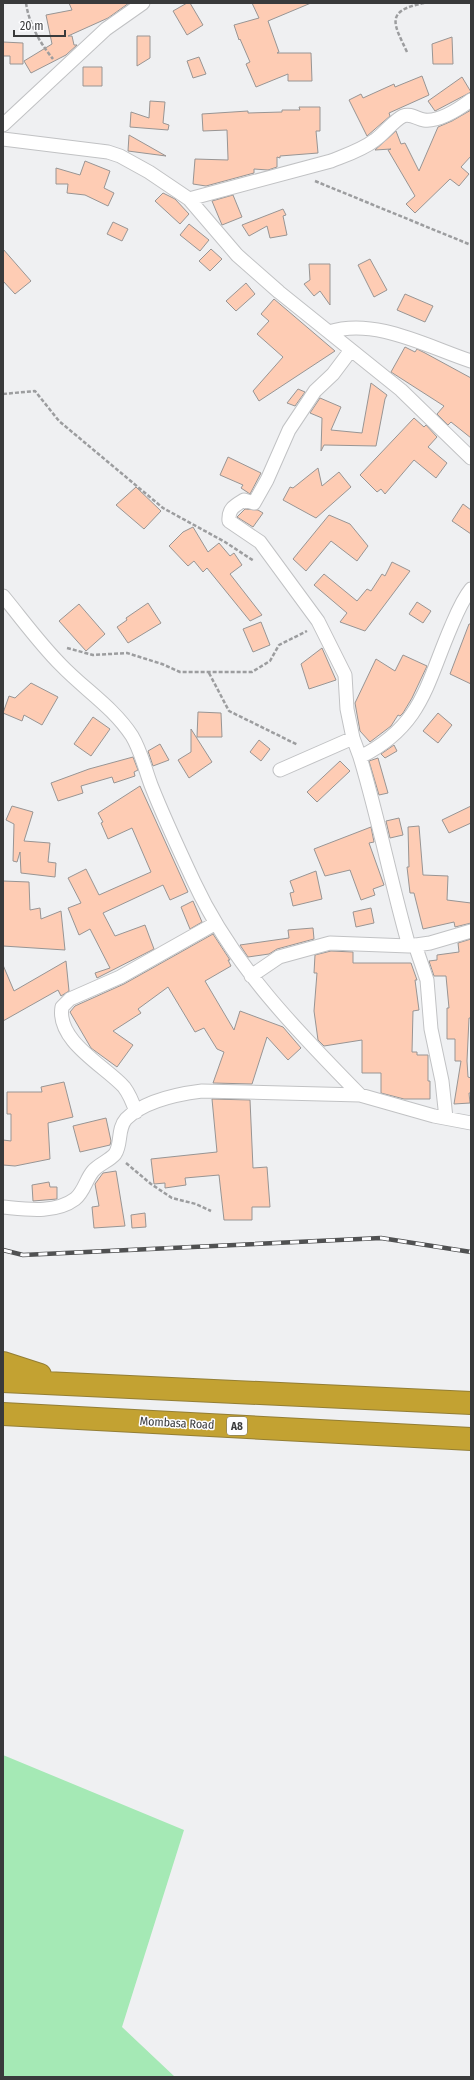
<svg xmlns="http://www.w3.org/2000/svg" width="474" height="2080" font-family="'Fira Sans Condensed',sans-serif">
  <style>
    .green { fill: #a5e9b5 }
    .building { fill: #feccb4; stroke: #989594 }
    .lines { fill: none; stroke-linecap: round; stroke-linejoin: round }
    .street-casing { stroke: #c1c2c4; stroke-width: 15 }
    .highway-casing { stroke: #937e35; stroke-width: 24 }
    .path { stroke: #9c9d9f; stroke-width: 2.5; stroke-dasharray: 4 2; stroke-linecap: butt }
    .street { stroke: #fff; stroke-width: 13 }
    .highway { stroke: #c3a232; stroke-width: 22 }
    .rail-casing { stroke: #505152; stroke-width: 4.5 }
    .rail { stroke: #fdfdff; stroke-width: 3; stroke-dasharray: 9; stroke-linecap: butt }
    .labels { text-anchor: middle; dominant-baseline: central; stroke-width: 3; stroke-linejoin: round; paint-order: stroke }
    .shield { fill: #fdfdff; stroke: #747476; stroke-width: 1 }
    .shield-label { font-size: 11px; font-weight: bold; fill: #393a3b }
    .street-label { font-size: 12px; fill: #393a3b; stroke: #fdfdff }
  </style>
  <rect width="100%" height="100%" fill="#eff0f2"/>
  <path class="green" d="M3,1755L184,1830L122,2027L175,2077H3Z"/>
  <path class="building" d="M69,3H129L108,18L68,36H72L74,45H77L66,55L31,73L24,61L52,44L46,15L72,10Z
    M187,3H190L203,25L187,35L173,11Z
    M252,3H311L268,21L279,52L277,53H311L312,81H288V74L256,87L246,64L250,62L240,39L239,40L234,25L259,18Z
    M137,36H150V58L137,66Z
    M452,37L453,64H433L432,44Z
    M3,42L23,43V64H10V56H3Z
    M199,57L206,74L193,78L187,61Z
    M83,67H102V86H83Z
    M422,76L429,95L389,113L390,116L367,136L349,100L361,94L363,98L394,84L395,87Z
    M462,77L471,92L435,111L428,101Z
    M150,101L165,102L163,123L169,125L168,130L130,127L131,112L149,118Z
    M299,107H320V131H316L318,153L280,156V158L277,157V167L268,170L254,169V173L206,186L193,184L195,159L228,160V158L227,130L203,131L202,114L248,111V113L282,112V110H300Z
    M471,110V156L461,167L469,174L459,186L450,179L415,213L406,204L415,196L388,150L391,149L375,150L396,131L401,144L405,143L419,171L438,127L452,121Z
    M129,135L166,156L128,151Z
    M85,161L110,171L104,188L114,193L108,206L85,195L67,193L68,184H56V168L80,175Z
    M163,193L175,199L189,214L180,224L155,201Z
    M233,195L242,217L222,225L212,201Z
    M283,209L286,215L283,216L287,235L270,238L267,226L249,236L242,225Z
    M113,222L128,229L122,241L107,234Z
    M189,224L209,240L200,251L180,235Z
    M3,249L31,281L15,294L3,281Z
    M211,249L222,259L210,271L199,261Z
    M370,259L387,290L374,297L358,265Z
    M309,264H330V305L320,291L314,296L304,284L310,280Z
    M246,283L255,294L236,311L226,301Z
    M405,294L433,306L425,322L397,310Z
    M274,299L335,351L259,401L253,391L283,357L257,334L269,321L261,314Z
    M405,347L415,352L417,349L425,353L471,378V438L451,422L448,425L437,414L444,406L391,372Z
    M371,383L387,395L385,399L376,446L324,445L321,451L322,418L310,413L320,398L341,407L331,430L362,433Z
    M298,389L305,392L295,406L287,403Z
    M414,418L424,427L426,425L437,437L428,447L447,463L436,478L414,460L385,494L381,489L377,492L360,475Z
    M228,457L261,473L250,494L241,488L243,485L220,475Z
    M318,468L322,486L339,472L351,487L316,518L283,500L290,487L293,488Z
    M136,487L161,511L144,529L116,505Z
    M463,504L471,510V534L452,521Z
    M245,509L258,510L263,513L253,527L237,517Z
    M329,515L350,524L368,546L357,561L331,541L306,571L293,559Z
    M193,527L208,552L219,543L230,556L234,553L242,565L230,574L262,615L250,621L207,568L203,572L194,561L188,566L169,546L183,532Z
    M392,562L410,571L365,631L340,622L347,613L314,585L324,574L357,601L367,589L371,591L382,574L385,576Z
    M417,602L431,611L423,623L409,614Z
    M148,603L161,623L128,643L117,627L127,620L126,618Z
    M79,604L105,634L86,651L59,621Z
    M261,622L270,645L253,652L243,629Z
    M469,624H471V684L450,674Z
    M322,648L336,680L309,689L301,664Z
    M403,655L427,666L412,698L403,713L400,716L398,715L391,726L370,742L360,731L355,703L376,659L395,671Z
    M31,683L58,697L42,725L24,715L22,721L3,713L9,696L15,698Z
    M198,712L221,713L222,737H197Z
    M438,713L452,725L438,743L423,731Z
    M93,717L110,729L91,756L74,744Z
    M191,729L212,762L189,778L178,760L191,752Z
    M259,740L270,749L261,761L250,752Z
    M160,744L169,760L153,766L148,751Z
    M394,745L397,751L385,758L381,754Z
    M133,757L138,770L134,772L135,776L114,783L112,777L81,786L83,793L58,801L51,783L89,769Z
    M378,758L388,793L379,795L369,761Z
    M340,761L350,771L317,802L307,792Z
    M140,786L188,892L170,900L163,885L103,913L115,936L145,925L154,949L97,978L95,973L110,968L90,929L79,935L68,908L81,903L68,878L86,869L99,895L151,872L132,828L108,839L101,823L103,822L98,813Z
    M12,806L33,812L24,841L50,843L48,862L56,863L55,877L21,873L20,852L17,862L13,861L14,824L6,820Z
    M471,806V823L449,833L442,820Z
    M399,818L403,835L390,838L386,821Z
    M419,826L423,875L448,876L447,900L471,903V923L455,927L454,922L423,929L414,893H410L407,867H409L408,827Z
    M371,827L374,842L369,843L384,885L373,889L375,895L361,900L350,870L325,876L314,849Z
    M316,871L322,899L293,906L290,893L294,892L290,881Z
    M3,881L29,882L30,910L40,908L41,919L61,911L65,950L3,946Z
    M193,901L202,922L190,929L181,907Z
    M371,908L374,923L356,927L353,912Z
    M313,928L314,939L277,949L269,954L248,957L240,945L289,938L288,930Z
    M213,934L230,960H228L231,966L205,981L234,1030L240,1011L283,1027L301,1048L288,1060L267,1037L252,1084L213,1083L224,1052L217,1049L204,1028L195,1032L168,987L138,1009L141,1013L113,1031L133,1045L117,1067L91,1048L70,1012L75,1006L124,984Z
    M471,939V1018H469L467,1061L468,1077L471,1078V1093H469L470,1103L454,1104L461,1061H455V1039H447V1008H449L446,976H434L429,961L437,960V955L459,952L458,943Z
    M331,951L353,952V963H411L417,980H415L419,1010L413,1011L412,1052H417V1055H428V1081H430V1099H404L381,1093V1073H362V1040L324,1046L318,1040L314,1011L317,973H314L315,955Z
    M66,961L69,991L61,996L58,990L3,1021V965L14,991Z
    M64,1082L73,1117L48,1123L50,1159L15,1166L3,1165V1140L11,1141V1114H7V1092H42L41,1087Z
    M212,1099L250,1100L253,1168L267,1167L270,1207H252V1220H224L219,1175L185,1178L186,1185L165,1188V1183L154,1184L151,1159L217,1152Z
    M106,1118L111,1141L110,1145L80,1152L73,1126Z
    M116,1171L125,1226L94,1228L92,1207L99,1206L95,1184L103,1173Z
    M49,1182L50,1187H57V1199L33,1201L32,1185Z
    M145,1213L146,1227L132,1228L131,1215Z"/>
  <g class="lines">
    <g class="street-casing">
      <path id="street" d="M3,125L106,29L143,3
        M3,139L108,152L120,156L149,172L189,199L237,255L279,292L401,390L471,458
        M189,199L331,161C346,155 362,150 375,140C385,133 393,121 403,116C411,113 417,119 424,120C439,122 459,109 471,100
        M329,332C375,317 428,347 471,361
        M351,350L333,374L315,391L289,430L267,480L254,503L244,500C234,506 228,509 229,521L260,542L318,621L345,675L347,709L353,738L360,757
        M3,596C22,619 40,644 61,665C85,690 113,707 132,736C141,751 145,769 151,785C164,818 179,850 194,882C233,966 297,1031 360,1095
        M280,770L353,738
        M415,945L427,980L431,1029L442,1081L446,1118
        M409,946C391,883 379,820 360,757C422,726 426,685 451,627C457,613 462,600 471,589
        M251,976L279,957L330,943L409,946L430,943L471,931
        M136,1112C133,1103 130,1095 124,1087C105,1066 56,1041 62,1007L70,999L120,977L216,923
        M3,1207C25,1209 55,1214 75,1199C84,1192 86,1179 93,1171C99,1164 109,1161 115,1154C122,1144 117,1129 126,1119C144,1101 178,1094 202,1091L360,1095L434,1116L471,1123"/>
    </g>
    <g class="highway-casing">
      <path id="highway" d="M3,1363L40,1375
        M3,1381L471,1403
        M3,1414L471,1439"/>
    </g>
    <path class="path" d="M26,3C29,24 40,43 53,59
      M407,52C394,24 384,11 424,3
      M315,181L471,245
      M3,394L35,391L59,421L163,508L225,542L254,561
      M67,648L93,655L127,653L162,664L180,672H252L270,661L279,645L307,631
      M209,673L229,711L298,745
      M126,1163L151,1184L172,1198L196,1204L211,1211"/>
    <use href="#street" class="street"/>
    <use href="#highway" class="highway"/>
    <g class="rail-casing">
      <path id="rail" d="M3,1250L23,1255L381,1238L471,1252"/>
    </g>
    <use href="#rail" class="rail"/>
  </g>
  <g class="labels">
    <rect class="shield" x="227" y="1417" width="20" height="18" rx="3"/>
    <g class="shield-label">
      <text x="237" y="1426">A8</text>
    </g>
    <g class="street-label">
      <text transform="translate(177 1423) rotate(3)">Mombasa Road</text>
    </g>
  </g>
  <rect width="474" height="2080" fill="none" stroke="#393a3b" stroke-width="8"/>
  <path d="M14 30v6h51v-6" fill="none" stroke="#393a3b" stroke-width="2"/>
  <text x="20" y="30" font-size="12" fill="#393a3b" stroke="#fdfdff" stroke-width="3" paint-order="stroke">20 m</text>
</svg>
